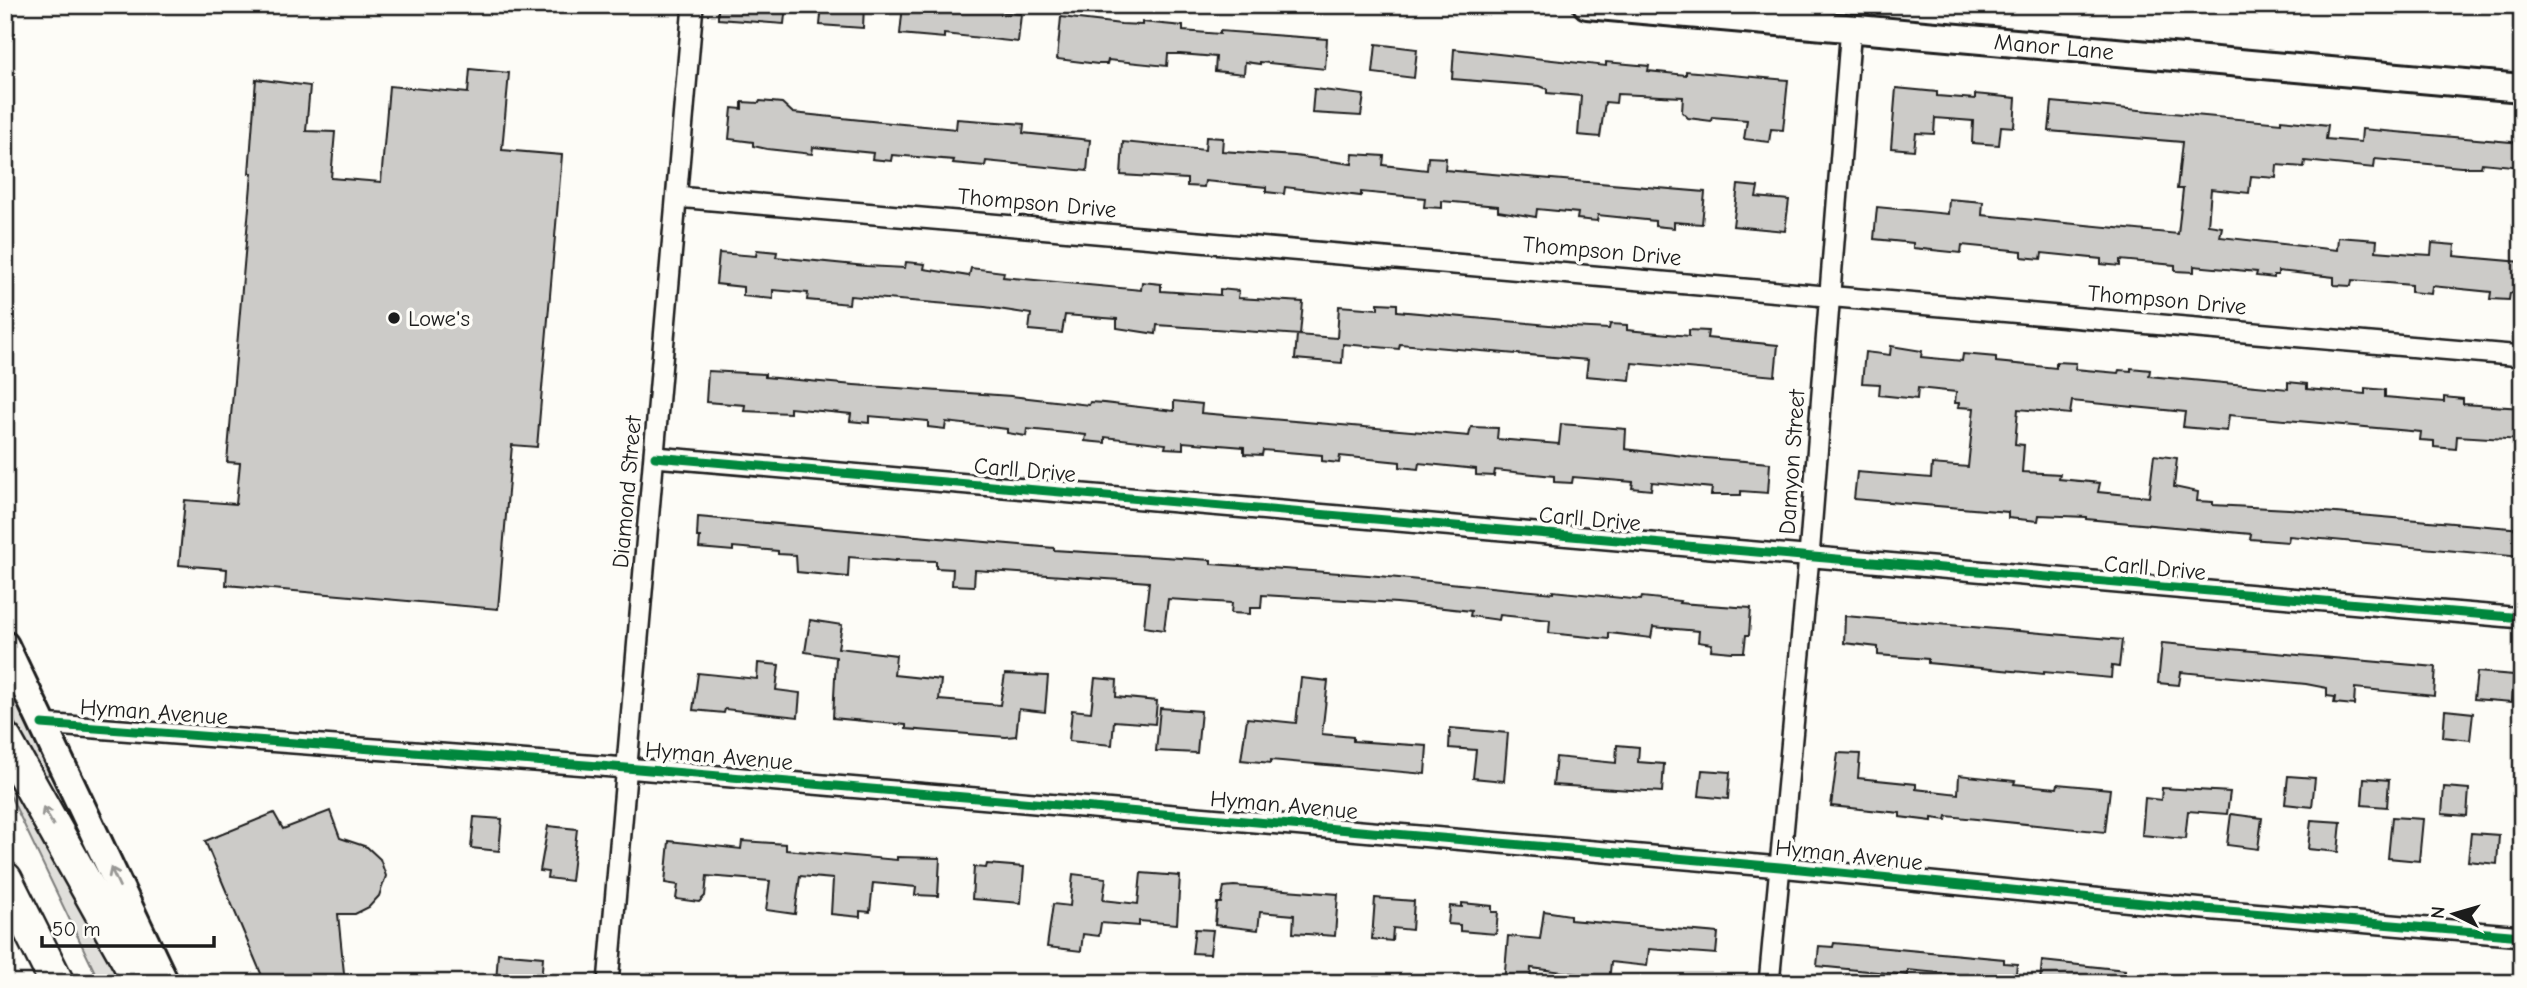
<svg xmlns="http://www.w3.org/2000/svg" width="2527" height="988" font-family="'Comic Neue',sans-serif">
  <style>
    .green { fill: #e0dfdb; stroke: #7e7e7c; stroke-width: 2 }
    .building { fill: #cccbc8; stroke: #1c1c1c; stroke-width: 2 }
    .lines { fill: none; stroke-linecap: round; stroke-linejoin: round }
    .street-casing { stroke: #1c1c1c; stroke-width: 24 }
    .secondary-casing { stroke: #1c1c1c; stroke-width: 32 }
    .highway-casing { stroke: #1c1c1c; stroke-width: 38 }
    .street { stroke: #fdfcf7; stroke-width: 19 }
    .secondary { stroke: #fdfcf7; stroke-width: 26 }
    .highway { stroke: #fdfcf7; stroke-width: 33 }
    .cycleway-casing { stroke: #fdfcf7; stroke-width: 13 }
    .cycleway { stroke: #00873e; stroke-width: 9 }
    .oneway { stroke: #989794 }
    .poi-dot { fill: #1c1c1c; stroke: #fdfcf7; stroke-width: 2.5 }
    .labels { text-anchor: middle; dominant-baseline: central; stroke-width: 7; stroke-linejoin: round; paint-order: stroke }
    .street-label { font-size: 23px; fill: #1c1c1c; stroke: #fdfcf7 }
    .poi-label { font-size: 23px; fill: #1c1c1c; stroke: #fdfcf7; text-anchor: start }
  </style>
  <rect width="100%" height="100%" fill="#fdfcf7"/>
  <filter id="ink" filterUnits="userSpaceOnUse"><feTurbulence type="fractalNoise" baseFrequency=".0143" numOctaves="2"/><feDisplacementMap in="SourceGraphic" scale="14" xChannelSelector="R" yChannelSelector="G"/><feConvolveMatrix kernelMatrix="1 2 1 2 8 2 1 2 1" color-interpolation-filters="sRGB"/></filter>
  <g filter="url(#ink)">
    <path class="green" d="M5,662L56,772L44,776L5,705Z
      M5,757L129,983H100L5,785Z"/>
    <path class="building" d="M718,5H786L784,24L718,19Z
      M822,5H864L863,28L820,25Z
      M903,5L972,10L973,8L1021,14L1018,42L944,34V38L900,34Z
      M1061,17L1121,24L1142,25V22L1183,26V31L1220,34V31L1327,39L1325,69L1260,62V64L1245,62L1244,74L1215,71L1216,57L1180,54H1168L1167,66L1108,60L1107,64H1098L1057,59Z
      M1376,44L1417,49L1414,78L1373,73Z
      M1454,49L1606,66V62L1649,66L1648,71L1686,75V71L1788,80L1783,130L1771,129L1769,142L1744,139L1747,120L1712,117L1711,121L1688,118L1682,112L1683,97L1617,94L1616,103L1605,102L1600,137L1578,135L1581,96L1547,93V89L1540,86L1452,79Z
      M470,69L509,73L502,150L562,155L537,447L512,445L498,609L226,585L227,569L179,565L185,500L236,504L240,463L227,462L252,173H249L256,79L310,86L306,131L335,132L331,178L381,182L389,86L468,93Z
      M1896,88L1937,92V96L1975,99V94L2016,98L2014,127L2001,126L1999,145L1972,143L1973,121L1935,118L1934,134L1916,133L1914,150L1891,148Z
      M1314,89L1364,95L1361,116L1312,113Z
      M760,101L782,103L793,113L881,122L956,129L957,119L1024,124L1023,133L1090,140L1087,171L986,161L985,166L953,163L954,160L892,155L891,161L872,159L873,153L813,147L812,154L767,149L753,146V142L729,139L732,108L742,109V102L759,103Z
      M2052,102L2281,123V120L2328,125L2326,139L2361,142L2362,129L2522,143V167L2482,163L2481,167H2461L2375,159L2374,168L2305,161L2304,167L2277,165L2276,178L2251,176L2249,193L2211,189L2208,225L2222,227L2220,237L2337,250L2338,237L2377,240L2376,251L2414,254L2431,255L2432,243L2455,245L2454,256L2522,262V294L2510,293L2509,300L2490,299L2491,292L2432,286L2431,294L2411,292V285L2352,280L2351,286L2334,285V277L2278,271V275H2274V278L2256,276L2257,272L2194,266V272L2175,271V265L2120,260V266L2101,264V259L2042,253L2041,259L2022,257V251L1962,245L1961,253L1913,248V243L1874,239L1877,207L1948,214L1949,199L1983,202L1982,215L2178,234L2183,189H2177L2182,142L2049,131Z
      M1206,137L1223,138L1222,151L1295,156L1352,164L1353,154L1384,156L1383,165L1427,170L1428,157L1446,158L1445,170L1705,192L1702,224L1674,222V228L1655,226V221L1598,215L1597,221L1577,219L1578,213L1537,209L1536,217L1498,211V206L1442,201V208L1424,207L1425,198L1361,192V196L1285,187L1284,194L1266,192V187L1205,181L1204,187L1187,186V179L1121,175L1123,142L1205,150Z
      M1738,185L1758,187L1756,197L1789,200L1785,231L1733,226Z
      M757,250L777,252L776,257L866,266L905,268L906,262L925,264L924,269L969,276L971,268L1004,272L1003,277L1141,290L1142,282L1161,284V291L1220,295V289L1239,291L1238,298L1303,302L1300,335L1157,325L1156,334L1117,328V319L1065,315L1062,333L1029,330L1031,314L985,307L850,296L849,304L807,300L808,293L773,290V299L743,296V287L716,284L719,253L756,256Z
      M1378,303L1397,304V311L1571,327L1609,329L1610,324L1627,325V330L1689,336V330L1708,331L1707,338L1778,345L1775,376L1632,363L1630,380L1586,376L1588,360L1400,344L1399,349L1343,344L1342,363L1295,359L1297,335L1337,338L1339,306L1378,309Z
      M1891,346L1922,351L1921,357L1962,361L1963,354L1996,357V362L2056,368V362L2076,363L2075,369L2118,373L2119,370L2131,371V368L2150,370L2149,376L2288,389V382L2307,384V389L2365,394V388L2385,390V397L2444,402V397L2463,399V404L2522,408V440L2457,436L2456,449L2434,447V441L2420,440L2421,432L2229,415L2227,431L2183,427L2185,412L2072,401L2070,414L2018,409L2015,444L2024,445L2022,472L2060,474L2059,479L2100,483L2098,492L2149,497L2154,455L2177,458L2174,487L2198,492L2197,501L2213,502V505L2289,509L2522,529V557L2289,536L2288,542L2250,539L2251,534L2086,519V517L2039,515L2038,521L2008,518V512L1854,499L1857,472L1931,478L1932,464L1968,467L1974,408L1958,407L1959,403H1955L1956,392L1918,388L1917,399L1879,395L1880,384L1862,383L1865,352L1890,355Z
      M708,371L765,374V377L854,385L1011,396L1089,405L1090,402L1104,403L1174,411V401L1202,404L1201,413L1469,436L1471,427L1498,428L1497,439L1559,444L1561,424L1626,429L1625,449L1692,457L1770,463L1768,493L1741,491V495H1711L1712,488L1652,482L1651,490L1632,488L1633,482L1573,477L1572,483L1554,482V476L1495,470L1494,476L1476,475V469L1419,463L1418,469L1400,467V462L1340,456L1339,463L1322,461V455L1263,450L1262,455L1244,454V447L1183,442V449L1165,448L1166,444L1105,437V443L1085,441L1086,435L1027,429L1026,436L1007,433V429L946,422L945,429L928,427V421L869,416V423L850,421L851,414L790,408V413L744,411L745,405L706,402Z
      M698,517L1054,548V550L1211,560V564L1368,575L1553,593V591L1641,600L1642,597L1680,601L1679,603L1751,608L1749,635H1746L1744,652H1732L1711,650L1712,644L1698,642L1699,631L1653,627L1651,638L1609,633V639L1549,633L1550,620L1500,615L1499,620L1470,616L1471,611L1397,603L1262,595L1261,608H1250V614L1231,613L1232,603L1168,599L1164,630L1144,627L1149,582L975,570L974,586L952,585L953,569L936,568V561L896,560V561L849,557L848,577L797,572L796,555L778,554V551L733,547V551L699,548L700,537H697Z
      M1845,616L2122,640L2119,667L2112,666L2111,678L2044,672V674L1928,663V659L1878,655V647L1844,643Z
      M810,620L842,625L838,648L896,655L894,675L941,680L939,700L1000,705L1005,674L1048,676L1045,712L1019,709L1016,736L1006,737L906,729V725L833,718L836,657L805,652Z
      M2162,643L2436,667L2434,696L2355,688L2354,705L2334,703L2335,697L2327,696V688L2306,684L2181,672L2179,685L2158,683Z
      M758,663L779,665L776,690L800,693L798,717L725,709L724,713L693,710L698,673L757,679Z
      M2477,672L2514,675L2512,702L2474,699Z
      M1095,678L1117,680L1116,697L1157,701L1155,724L1114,721L1112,745L1069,741L1072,710L1091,712Z
      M1301,678L1328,681L1322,734L1353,737V741L1427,746L1425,774L1271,760V763L1241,760L1247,718L1296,723Z
      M1160,708L1201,711L1197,753L1156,751Z
      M2445,710L2473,713L2470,740L2443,737Z
      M1450,728L1508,733L1504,781L1473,778L1476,750L1449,748Z
      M1617,745L1639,747L1638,762L1664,764L1662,792L1553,785L1556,757L1616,763Z
      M1838,753L1860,754L1858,778L1916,784V789L1958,794L1959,775L2015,781L2014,784L2057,788L2058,784L2110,789L2105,832L1947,816L1946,820L1932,818V821L1900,817V813L1831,806Z
      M1702,770L1730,772L1728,799L1699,796Z
      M2288,776L2315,778L2312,807L2285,804Z
      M2364,778L2389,780L2387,807L2362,805Z
      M2444,787L2469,789L2467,816L2442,814Z
      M2162,788L2230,792L2227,814L2188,811L2185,839L2142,835L2145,798L2161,800Z
      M330,811L340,838L367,847L380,859L386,876L379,896L369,907L355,914H338L345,983H265L205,841L274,813L283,829Z
      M2231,814L2262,818L2258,849L2227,845Z
      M474,817L502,819L499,851L471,848Z
      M2392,817L2423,819L2419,861L2388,858Z
      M2311,820L2341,822L2338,852L2308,849Z
      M548,826L577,829L571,881L547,878L548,872L540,871Z
      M2471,833L2499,835L2497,864L2468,861Z
      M669,841L741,849L742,841L786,844V850L897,860V857L940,858L938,896L915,895L916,887L873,883L870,912L860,911V917L831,914L833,879L800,876L795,914L766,910L770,881L707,876L705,896L699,902L676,899L678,885L665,883Z
      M987,864L1024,867L1021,903L972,899L974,867L986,868Z
      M1141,873L1180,876L1177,924L1139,921V926L1101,923L1099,936L1083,934L1081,951L1047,947L1053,904L1070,906L1073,874L1106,878L1103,900L1138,904Z
      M1234,886L1338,894L1335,936L1293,933L1294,915L1260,912L1258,930L1215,925L1217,903H1221L1224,887Z
      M1375,898L1414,901L1412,930L1393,928L1392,941L1372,939Z
      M1462,903L1492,906V912H1498L1496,934L1460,931V925L1448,924L1450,906L1462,907Z
      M1544,911L1570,915V920L1718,933L1716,954L1649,949L1647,966L1611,962L1609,983L1585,980V975L1531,968L1530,983H1504L1508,936L1540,939Z
      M1195,929L1213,930L1210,954L1192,953Z
      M1834,943L2004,959V963L2017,964L2015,983H1970V976L1908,970V975L1817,966L1819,946L1833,947Z
      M498,953L543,957L541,983H496Z
      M2042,961L2125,970L2124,983L2040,982Z"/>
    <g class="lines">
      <g class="street-casing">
        <path id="street" d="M677,197L2522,356
          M655,457L2522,618
          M42,724L626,768L1780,867L2204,909L2522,936
          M608,983L693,5
          M1769,983L1809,557L1851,27"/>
      </g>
      <g class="secondary-casing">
        <g id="secondary">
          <path id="s1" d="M1587,5L2522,88"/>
          <path d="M5,645L165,983"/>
        </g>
      </g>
      <g class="highway-casing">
        <path id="highway" d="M5,740L141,983
          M5,879L57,983"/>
      </g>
      <use href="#street" class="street"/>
      <use href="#secondary" class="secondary"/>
      <use href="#highway" class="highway"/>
      <g class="cycleway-casing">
        <path id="cycleway" d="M655,457L2522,618
          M42,724L626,768L1780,867L2204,909L2522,936"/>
      </g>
      <use href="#cycleway" class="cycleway"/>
    </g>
    <defs><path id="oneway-shaft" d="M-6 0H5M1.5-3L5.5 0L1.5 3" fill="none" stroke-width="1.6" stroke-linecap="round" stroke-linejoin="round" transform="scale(1.75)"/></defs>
    <g class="oneway">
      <use href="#oneway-shaft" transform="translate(48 816) rotate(-119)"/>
      <use href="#oneway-shaft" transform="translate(115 877) rotate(-115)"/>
    </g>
  </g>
  <circle class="poi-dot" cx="394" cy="318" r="7"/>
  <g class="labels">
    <g class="street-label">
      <text stroke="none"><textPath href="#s1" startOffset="469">Manor Lane</textPath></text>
      <text transform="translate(1037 203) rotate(5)">Thompson Drive</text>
      <text transform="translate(1602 251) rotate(5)">Thompson Drive</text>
      <text transform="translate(2167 300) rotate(5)">Thompson Drive</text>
      <text transform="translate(1792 462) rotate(-86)">Damyon Street</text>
      <text transform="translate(1025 470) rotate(5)">Carll Drive</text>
      <text transform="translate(627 492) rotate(-85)">Diamond Street</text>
      <text transform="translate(1590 519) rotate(5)">Carll Drive</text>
      <text transform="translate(2155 568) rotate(5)">Carll Drive</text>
      <text transform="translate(154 712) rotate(4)">Hyman Avenue</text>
      <text transform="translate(719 756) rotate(5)">Hyman Avenue</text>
      <text transform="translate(1284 805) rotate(5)">Hyman Avenue</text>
      <text transform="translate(1849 855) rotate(6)">Hyman Avenue</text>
    </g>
    <g class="poi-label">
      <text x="408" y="318">Lowe's</text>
    </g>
  </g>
  <rect width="2527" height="988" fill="none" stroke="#fdfcf7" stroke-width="28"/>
  <rect x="14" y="14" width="2499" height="960" fill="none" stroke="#1c1c1c" stroke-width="2.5" filter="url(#ink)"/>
  <g transform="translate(2454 914) rotate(275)" stroke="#fdfcf7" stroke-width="5" paint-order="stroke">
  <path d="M0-5L12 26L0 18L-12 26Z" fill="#1c1c1c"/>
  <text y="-10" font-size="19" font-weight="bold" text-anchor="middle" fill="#1c1c1c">N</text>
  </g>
  <path d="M42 936v10h172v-10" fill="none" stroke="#1c1c1c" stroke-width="3.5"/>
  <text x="52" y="936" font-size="21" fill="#1c1c1c" stroke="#fdfcf7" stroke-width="5" paint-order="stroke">50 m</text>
</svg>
